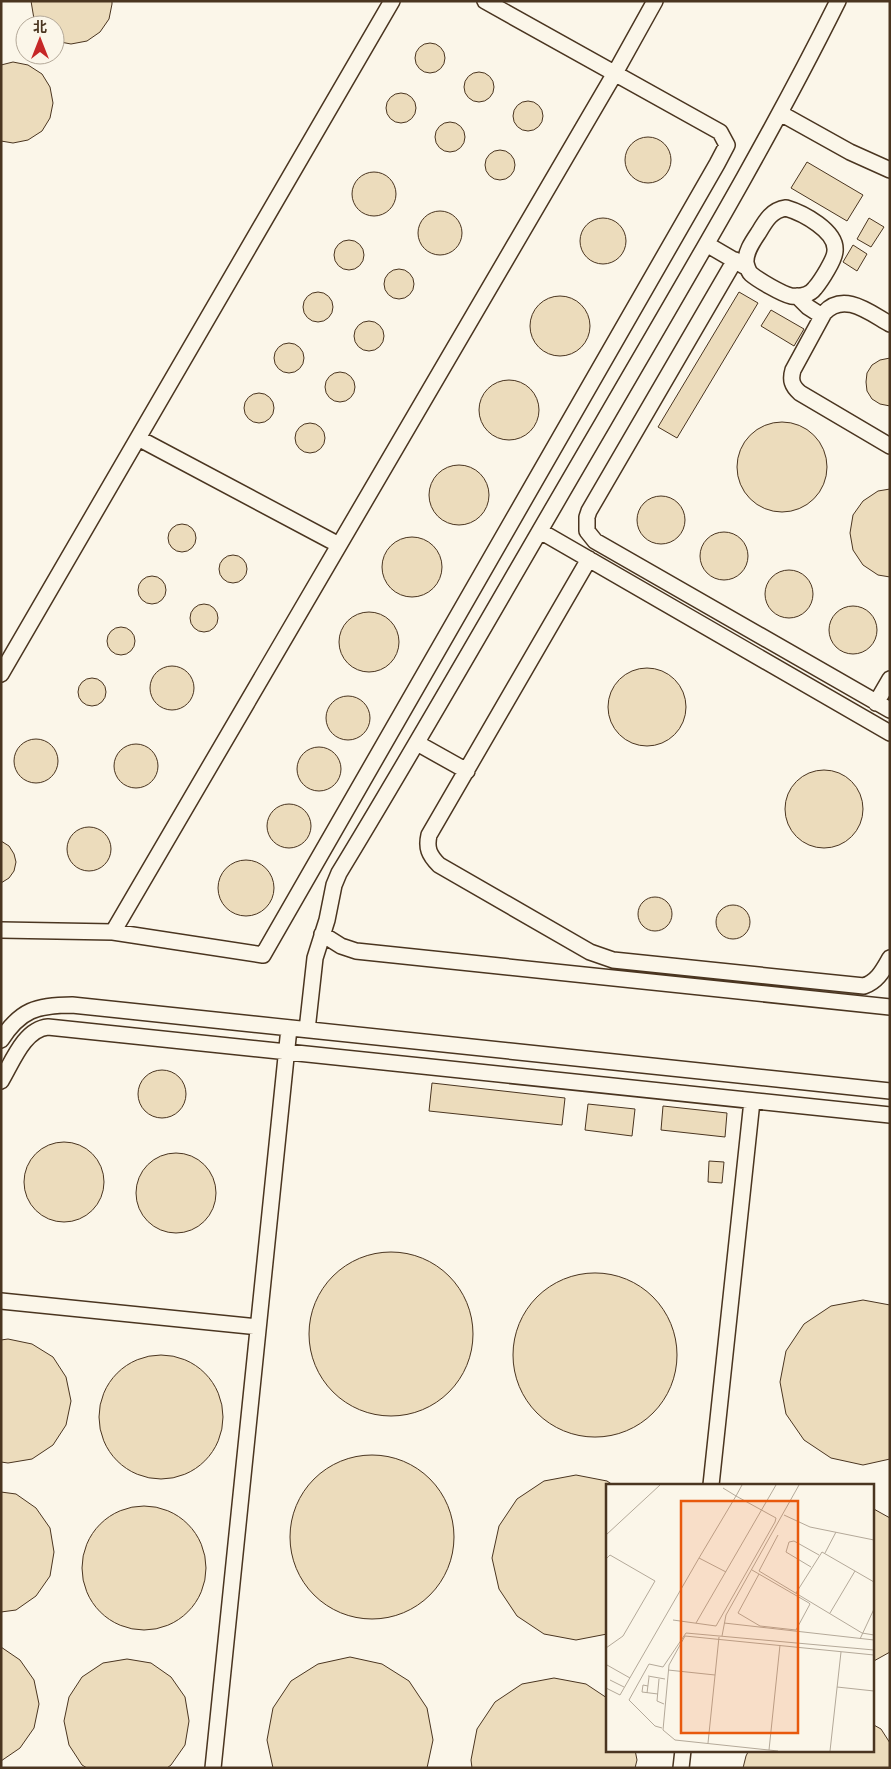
<svg xmlns="http://www.w3.org/2000/svg" width="891" height="1769" font-family="Helvetica,'Noto Sans SC',sans-serif">
  <style>
    .building { fill: #ecdcbc; stroke: #4a3520 }
    .lines { fill: none; stroke-linecap: round; stroke-linejoin: round }
    .minor-casing { stroke: #4a3520; stroke-width: 18 }
    .minor { stroke: #fbf6e9; stroke-width: 15 }
    .inset-road { fill: none; stroke: #b4a999; stroke-width: 1 }
    .view { fill: #e8590c; fill-opacity: 0.15; stroke: #e8590c; stroke-width: 2.5 }
    .inset-edge { fill: none; stroke: #4a3520; stroke-width: 2.5 }
  </style>
  <rect width="100%" height="100%" fill="#fbf6e9"/>
  <path class="building" d="M31,1H112V4L109,19L100,32L87,41L71,44L55,41V25H38L34,19Z
    M415 58a15 15 0 1 1 30 0a15 15 0 1 1-30 0Z
    M13,62L28,65L42,74L50,87L53,103L50,118L42,131L28,140L13,143L1,141V65Z
    M464 87a15 15 0 1 1 30 0a15 15 0 1 1-30 0Z
    M386 108a15 15 0 1 1 30 0a15 15 0 1 1-30 0Z
    M513 116a15 15 0 1 1 30 0a15 15 0 1 1-30 0Z
    M435 137a15 15 0 1 1 30 0a15 15 0 1 1-30 0Z
    M625 160a23 23 0 1 1 46 0a23 23 0 1 1-46 0Z
    M485 165a15 15 0 1 1 30 0a15 15 0 1 1-30 0Z
    M807,162L863,195L847,221L791,188Z
    M352 194a22 22 0 1 1 44 0a22 22 0 1 1-44 0Z
    M418 233a22 22 0 1 1 44 0a22 22 0 1 1-44 0Z
    M869,218L884,227L871,247L857,239Z
    M580 241a23 23 0 1 1 46 0a23 23 0 1 1-46 0Z
    M334 255a15 15 0 1 1 30 0a15 15 0 1 1-30 0Z
    M853,245L867,254L857,271L843,262Z
    M384 284a15 15 0 1 1 30 0a15 15 0 1 1-30 0Z
    M739,292L758,303L677,438L658,427Z
    M303 307a15 15 0 1 1 30 0a15 15 0 1 1-30 0Z
    M530 326a30 30 0 1 1 60 0a30 30 0 1 1-60 0Z
    M771,310L804,329L794,346L761,326Z
    M354 336a15 15 0 1 1 30 0a15 15 0 1 1-30 0Z
    M274 358a15 15 0 1 1 30 0a15 15 0 1 1-30 0Z
    M890,358V406L880,404L872,399L867,391L866,382L867,373L872,365L880,360Z
    M325 387a15 15 0 1 1 30 0a15 15 0 1 1-30 0Z
    M479 410a30 30 0 1 1 60 0a30 30 0 1 1-60 0Z
    M244 408a15 15 0 1 1 30 0a15 15 0 1 1-30 0Z
    M737 467a45 45 0 1 1 90 0a45 45 0 1 1-90 0Z
    M295 438a15 15 0 1 1 30 0a15 15 0 1 1-30 0Z
    M429 495a30 30 0 1 1 60 0a30 30 0 1 1-60 0Z
    M890,489V577L878,575L863,565L853,550L850,533L853,515L863,501L878,491Z
    M637 520a24 24 0 1 1 48 0a24 24 0 1 1-48 0Z
    M168 538a14 14 0 1 1 28 0a14 14 0 1 1-28 0Z
    M700 556a24 24 0 1 1 48 0a24 24 0 1 1-48 0Z
    M382 567a30 30 0 1 1 60 0a30 30 0 1 1-60 0Z
    M219 569a14 14 0 1 1 28 0a14 14 0 1 1-28 0Z
    M765 594a24 24 0 1 1 48 0a24 24 0 1 1-48 0Z
    M138 590a14 14 0 1 1 28 0a14 14 0 1 1-28 0Z
    M190 618a14 14 0 1 1 28 0a14 14 0 1 1-28 0Z
    M829 630a24 24 0 1 1 48 0a24 24 0 1 1-48 0Z
    M339 642a30 30 0 1 1 60 0a30 30 0 1 1-60 0Z
    M107 641a14 14 0 1 1 28 0a14 14 0 1 1-28 0Z
    M150 688a22 22 0 1 1 44 0a22 22 0 1 1-44 0Z
    M608 707a39 39 0 1 1 78 0a39 39 0 1 1-78 0Z
    M78 692a14 14 0 1 1 28 0a14 14 0 1 1-28 0Z
    M326 718a22 22 0 1 1 44 0a22 22 0 1 1-44 0Z
    M14 761a22 22 0 1 1 44 0a22 22 0 1 1-44 0Z
    M114 766a22 22 0 1 1 44 0a22 22 0 1 1-44 0Z
    M297 769a22 22 0 1 1 44 0a22 22 0 1 1-44 0Z
    M785 809a39 39 0 1 1 78 0a39 39 0 1 1-78 0Z
    M267 826a22 22 0 1 1 44 0a22 22 0 1 1-44 0Z
    M67 849a22 22 0 1 1 44 0a22 22 0 1 1-44 0Z
    M1,841L9,846L14,854L16,862L14,871L9,878L1,883Z
    M218 888a28 28 0 1 1 56 0a28 28 0 1 1-56 0Z
    M638 914a17 17 0 1 1 34 0a17 17 0 1 1-34 0Z
    M716 922a17 17 0 1 1 34 0a17 17 0 1 1-34 0Z
    M138 1094a24 24 0 1 1 48 0a24 24 0 1 1-48 0Z
    M432,1083L565,1098L562,1125L429,1111Z
    M588,1104L635,1109L632,1136L585,1130Z
    M663,1106L727,1113L725,1137L661,1130Z
    M24 1182a40 40 0 1 1 80 0a40 40 0 1 1-80 0Z
    M136 1193a40 40 0 1 1 80 0a40 40 0 1 1-80 0Z
    M709,1161L724,1162L722,1183L708,1182Z
    M309 1334a82 82 0 1 1 164 0a82 82 0 1 1-164 0Z
    M513 1355a82 82 0 1 1 164 0a82 82 0 1 1-164 0Z
    M863,1300L890,1305V1459L863,1465L831,1458L804,1440L786,1414L780,1382L786,1351L804,1324L831,1306Z
    M8,1339L32,1344L53,1357L66,1377L71,1401L66,1425L53,1445L32,1459L8,1463L1,1462V1340Z
    M99 1417a62 62 0 1 1 124 0a62 62 0 1 1-124 0Z
    M290 1537a82 82 0 1 1 164 0a82 82 0 1 1-164 0Z
    M576,1475L607,1481L613,1485H607V1634L576,1640L544,1634L517,1616L499,1589L492,1558L499,1526L517,1499L544,1481Z
    M1,1492L16,1494L36,1508L50,1528L54,1552L50,1576L36,1596L16,1610L1,1612Z
    M82 1568a62 62 0 1 1 124 0a62 62 0 1 1-124 0Z
    M872,1508L890,1518V1652L872,1662Z
    M1,1647L20,1660L34,1680L39,1704L34,1728L20,1748L1,1761Z
    M350,1657L382,1664L409,1681L427,1708L433,1740L427,1768H273L267,1740L273,1708L291,1681L318,1664Z
    M127,1659L151,1663L171,1677L185,1697L189,1721L185,1745L171,1765L167,1768H87L82,1765L69,1745L64,1721L69,1697L82,1677L103,1663Z
    M554,1678L586,1684L607,1698V1750H635L637,1760L635,1768H472L471,1760L477,1729L495,1702L522,1684Z
    M872,1724L881,1729L890,1743V1768H743L746,1756L749,1750H872Z"/>
  <g class="lines">
    <g class="minor-casing">
      <path id="minor" d="M780,113L850,152L890,170
        M786,208C803,213 837,231 835,251C835,259 821,281 815,288C810,295 800,297 791,296C782,294 758,280 751,274C748,271 747,267 746,263C745,252 753,241 759,232C766,220 772,210 786,208Z
        M708,245L744,266
        M735,260L589,511L587,517V531L595,541L890,710
        M797,296L808,307L822,316
        M890,324C870,313 844,291 824,313L793,370C790,380 792,386 800,393L890,446
        M540,531L890,733
        M339,545L138,438L392,1
        M589,559L429,835C426,848 429,855 439,865L590,952L613,960L864,986C878,981 883,970 890,958
        M1,674L138,438
        M876,703L890,679
        M417,743L467,771
        M1,930L113,932L263,955L717,164L727,145L720,132L485,1
        M113,932L615,73L655,1
        M322,934L341,946L356,951L890,1007
        M307,1030L315,958L327,920L334,885L339,873C429,725 514,574 602,424C683,284 766,146 838,1
        M1,1040C20,1010 37,1005 72,1005L890,1091
        M1,1081C12,1063 24,1029 48,1027L890,1115
        M1,1301L258,1327
        M711,1485L752,1101
        M213,1768L289,1028
        M681,1768L683,1750"/>
    </g>
    <use href="#minor" class="minor"/>
  </g>
  <g transform="translate(606 1484)">
    <rect width="268" height="268" fill="#fbf6e9"/>
    <path class="inset-road" d="M117,4L130,12L136,1M178,31L204,43L268,56M0,51L54,1M172,51L153,87L256,149L268,151M219,69L230,48M0,75L4,71L49,97L17,152L0,164M205,83L180,68L183,58L188,57L213,71M146,86L203,119L204,120L190,146L154,142L132,129L153,90M190,109L216,68L268,98M224,129L249,87M67,136L110,142L169,38L170,34L130,12L93,74L120,88M90,139L170,1M118,139L268,156M116,152L120,131L193,1M254,155L268,125M1,181L24,194M62,186L109,191M42,192L59,195M53,195L51,217L58,220M4,196L18,203M42,202L37,201L36,208L52,210M231,203L268,207M0,204L14,211L93,74M41,209L43,193M56,244L49,242L23,216L43,180L57,183L80,149L268,166M102,259L113,153M163,266L174,161M172,267L69,256L57,246L63,181L79,152L268,171M224,267L235,168"/>
    <path class="view" d="M75,17H192V249H75Z"/>
    <rect width="268" height="268" class="inset-edge"/>
  </g>
  <rect width="891" height="1769" fill="none" stroke="#4a3520" stroke-width="5"/>
  <g transform="translate(40 40)"><circle r="24" fill="#fbf6e9" stroke="#b4a999"/>
  <path d="M0-4L9 19L0 12L-9 19Z" fill="#c62828"/>
  <text y="-8" font-size="14" font-weight="bold" text-anchor="middle" fill="#4a3520">北</text>
  </g>
</svg>
